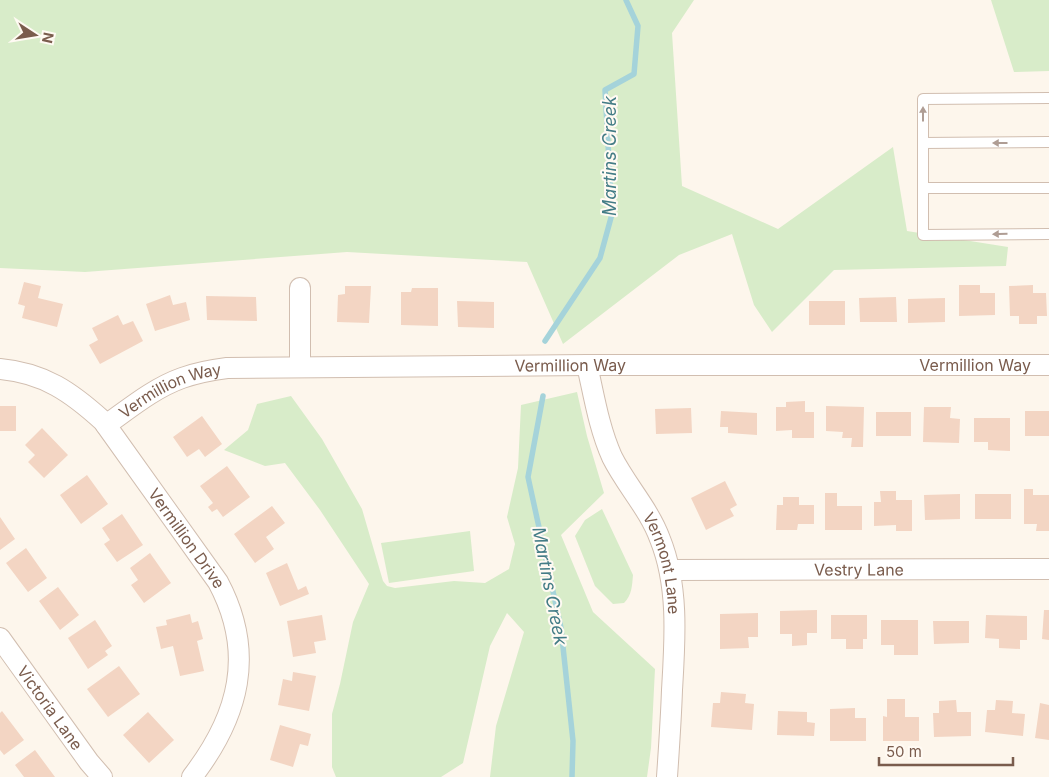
<svg xmlns="http://www.w3.org/2000/svg" width="1049" height="777" font-family="Inter,sans-serif">
  <style>
    .green { fill: #d8ecc9 }
    .lines { fill: none; stroke-linecap: round; stroke-linejoin: round }
    .stream { stroke: #a5d3da; stroke-width: 5.5 }
    .building { fill: #f3d5c3 }
    .service-casing { stroke: #d1beb0; stroke-width: 12 }
    .minor-casing { stroke: #d1beb0; stroke-width: 22 }
    .service { stroke: #fff; stroke-width: 10 }
    .minor { stroke: #fff; stroke-width: 20 }
    .oneway { fill: #af9d94 }
    .labels { text-anchor: middle; dominant-baseline: central; stroke-width: 4; stroke-linejoin: round; paint-order: stroke }
    .street-label { font-size: 16px; fill: #7a5c4d; stroke: #fffaf3 }
    .water-label { font-size: 18px; font-style: italic; fill: #437c86; stroke: #fffaf3 }
  </style>
  <rect width="100%" height="100%" fill="#fdf6ec"/>
  <path class="green" d="M0,0H694L672,33L682,186L778,229L893,147L907,231L1008,247L1006,266L834,270L772,332L754,305L732,234L679,255L563,344L527,262L347,252L85,272L0,268Z
    M991,0H1049V71L1014,72Z
    M577,392L587,436L604,493L561,535L593,612L655,669L651,748L647,777H490L496,726L524,632L507,613L490,646L463,763L441,777H336L332,767V714L340,684L353,622L369,584L320,510L285,463L265,466L224,450L248,430L257,404L291,396L322,439L362,509L383,581L387,586L395,588L454,581L485,583L509,569L515,544L507,517L518,468L521,405Z
    M602,509L633,575C632,586 632,595 624,603L613,604L595,586L575,536L585,520Z
    M470,531L474,571L389,583L381,543Z"/>
  <g class="lines">
    <path class="stream" d="M545,341L600,258L612,214L605,90L634,74L638,26L626,0
      M543,396L528,477L561,628L573,741L572,777"/>
  </g>
  <path class="building" d="M24,282L41,286L38,298L63,304L57,327L22,318L25,306L18,304Z
    M959,285H980V293H995V315L959,316Z
    M1033,285V293H1046L1047,316H1037V324H1019V316H1010L1009,286Z
    M345,286H371L369,323L337,322L338,295L345,294Z
    M412,288H438V326L401,325V292H411Z
    M170,295L173,305L186,302L190,320L155,331L146,304Z
    M206,296L256,297L257,321L207,320Z
    M896,297L897,322H860L859,298Z
    M945,298V322L908,323V299Z
    M457,301L494,302V328L458,327Z
    M809,301H845V325H809Z
    M118,315L123,325L133,321L143,341L100,364L89,345L98,340L92,328Z
    M805,401V412H814V438H792V430L776,431V407H786V402Z
    M0,406H16V431H0Z
    M826,406L864,407L863,447H851L852,438H842L843,432L826,431Z
    M924,407H951L950,418L960,419L959,443L923,442Z
    M691,408L692,433L656,434L655,409Z
    M721,411L757,413V435L728,433V427H720Z
    M1025,411H1049V436H1025Z
    M876,412H911V436H876Z
    M202,416L222,444L205,457L199,449L187,457L173,437Z
    M974,418H1010V451L988,450V442H974Z
    M42,428L68,455L44,478L28,462L35,455L25,445Z
    M227,466L250,497L223,517L217,509L212,512L208,507L213,503L200,486Z
    M87,475L108,504L81,524L60,495Z
    M725,481L737,505L730,509L734,516L706,530L691,498Z
    M1024,489H1033V495H1049V531H1036L1037,524H1024Z
    M880,491H896V500H912V531H896V525L874,526V502H881Z
    M825,493H837V506H862V530H825Z
    M960,494V519L925,520L924,495Z
    M975,494H1011V519H975Z
    M783,497H799V505H814V524H798L797,530H776L777,505H783Z
    M272,506L285,523L266,537L274,549L255,563L234,534Z
    M122,514L143,545L117,562L104,544L110,540L102,528Z
    M0,517L15,539L0,550Z
    M26,548L47,578L28,592L6,563Z
    M150,553L171,583L144,603L131,585L138,580L130,568Z
    M287,563L298,590L306,586L309,594L280,606L266,573Z
    M58,587L79,615L60,630L39,601Z
    M817,610V633H807V645L792,646V634H780V611Z
    M1044,610H1049V640L1042,639Z
    M758,613V637H748L749,648L720,649V614Z
    M190,614L192,623L198,621L203,639L197,641L204,671L180,676L173,646L161,649L156,627L167,625L166,620Z
    M322,615L326,640L314,642L316,653L293,657L287,621Z
    M831,615H867V639H863V649H846V639H831Z
    M986,615L1027,616V640H1020V649L999,648V639L985,638Z
    M95,620L112,646L105,651L108,655L88,669L68,638Z
    M881,620H918V655H894V645H881Z
    M933,621H969V643L934,644Z
    M119,666L140,694L108,717L87,689Z
    M293,672L316,676L309,711L278,705L283,679L292,681Z
    M721,692L746,694L745,703L754,704L752,730L711,727L713,703H720Z
    M887,699H905V717H919V741H883V716L887,717Z
    M956,700L957,712H971V736L934,737L933,713H939V701Z
    M996,700L1013,701L1012,713L1025,714L1023,736L985,732L987,710H995Z
    M1040,703L1049,705V740L1035,738Z
    M855,708V718H866V741H830V709Z
    M2,711L24,740L4,755L0,750V713Z
    M778,711L807,712V722L815,723L814,736L777,735Z
    M148,712L174,740L149,763L123,735Z
    M280,725L311,734L308,746L300,744L293,767L270,760Z
    M35,750L55,777H24L15,765Z"/>
  <g class="lines">
    <g class="service-casing">
      <path id="service" d="M1049,98L923,99V235L1049,234
        M923,143L1049,142
        M923,188H1049"/>
    </g>
    <g class="minor-casing">
      <g id="minor">
        <path id="s1" d="M587,365C594,396 599,428 612,457C626,485 649,509 660,539C679,586 675,640 672,690C671,719 669,748 667,777"/>
        <path d="M300,367V288"/>
        <path id="s2" d="M0,369C44,373 71,392 103,421L218,582C256,653 239,716 192,777"/>
        <path id="s3" d="M106,425C130,408 154,388 182,378C196,373 211,370 227,368L587,365H1049"/>
        <path id="s4" d="M670,570L1049,569"/>
        <path id="s5" d="M0,638L89,762L102,777"/>
      </g>
    </g>
    <use href="#service" class="service"/>
    <use href="#minor" class="minor"/>
  </g>
  <defs><path id="oneway-solid" d="M-6-.8H1V-3.2L6.5 0L1 3.2V.8H-6Z" transform="scale(1.25)"/></defs>
  <g class="oneway">
    <use href="#oneway-solid" transform="translate(923 114) rotate(-90)"/>
    <use href="#oneway-solid" transform="translate(1000 143) rotate(180)"/>
    <use href="#oneway-solid" transform="translate(1000 234) rotate(179)"/>
  </g>
  <g class="labels">
    <g class="street-label">
      <text stroke="none"><textPath href="#s3" startOffset="479">Vermillion Way</textPath></text>
      <text stroke="none"><textPath href="#s3" startOffset="884">Vermillion Way</textPath></text>
      <text stroke="none"><textPath href="#s3" startOffset="74">Vermillion Way</textPath></text>
      <text stroke="none"><textPath href="#s2" startOffset="262">Vermillion Drive</textPath></text>
      <text stroke="none"><textPath href="#s1" startOffset="215">Vermont Lane</textPath></text>
      <text stroke="none"><textPath href="#s4" startOffset="189">Vestry Lane</textPath></text>
      <text stroke="none"><textPath href="#s5" startOffset="86">Victoria Lane</textPath></text>
    </g>
    <g class="water-label">
      <text transform="translate(609 156) rotate(-90)">Martins Creek</text>
      <text transform="translate(550 586) rotate(79)">Martins Creek</text>
    </g>
  </g>
  <g transform="translate(35 35) rotate(102)" stroke="#fffaf3" stroke-width="4" paint-order="stroke">
  <path d="M0-4L9 19L0 12L-9 19Z" fill="#7a5c4d"/>
  <text y="-8" font-size="14" font-weight="bold" text-anchor="middle" fill="#7a5c4d">N</text>
  </g>
  <path d="M879 757v8h134v-8" fill="none" stroke="#7a5c4d" stroke-width="2.5"/>
  <text x="886" y="757" font-size="15" fill="#7a5c4d" stroke="#fffaf3" stroke-width="4" paint-order="stroke">50 m</text>
</svg>
